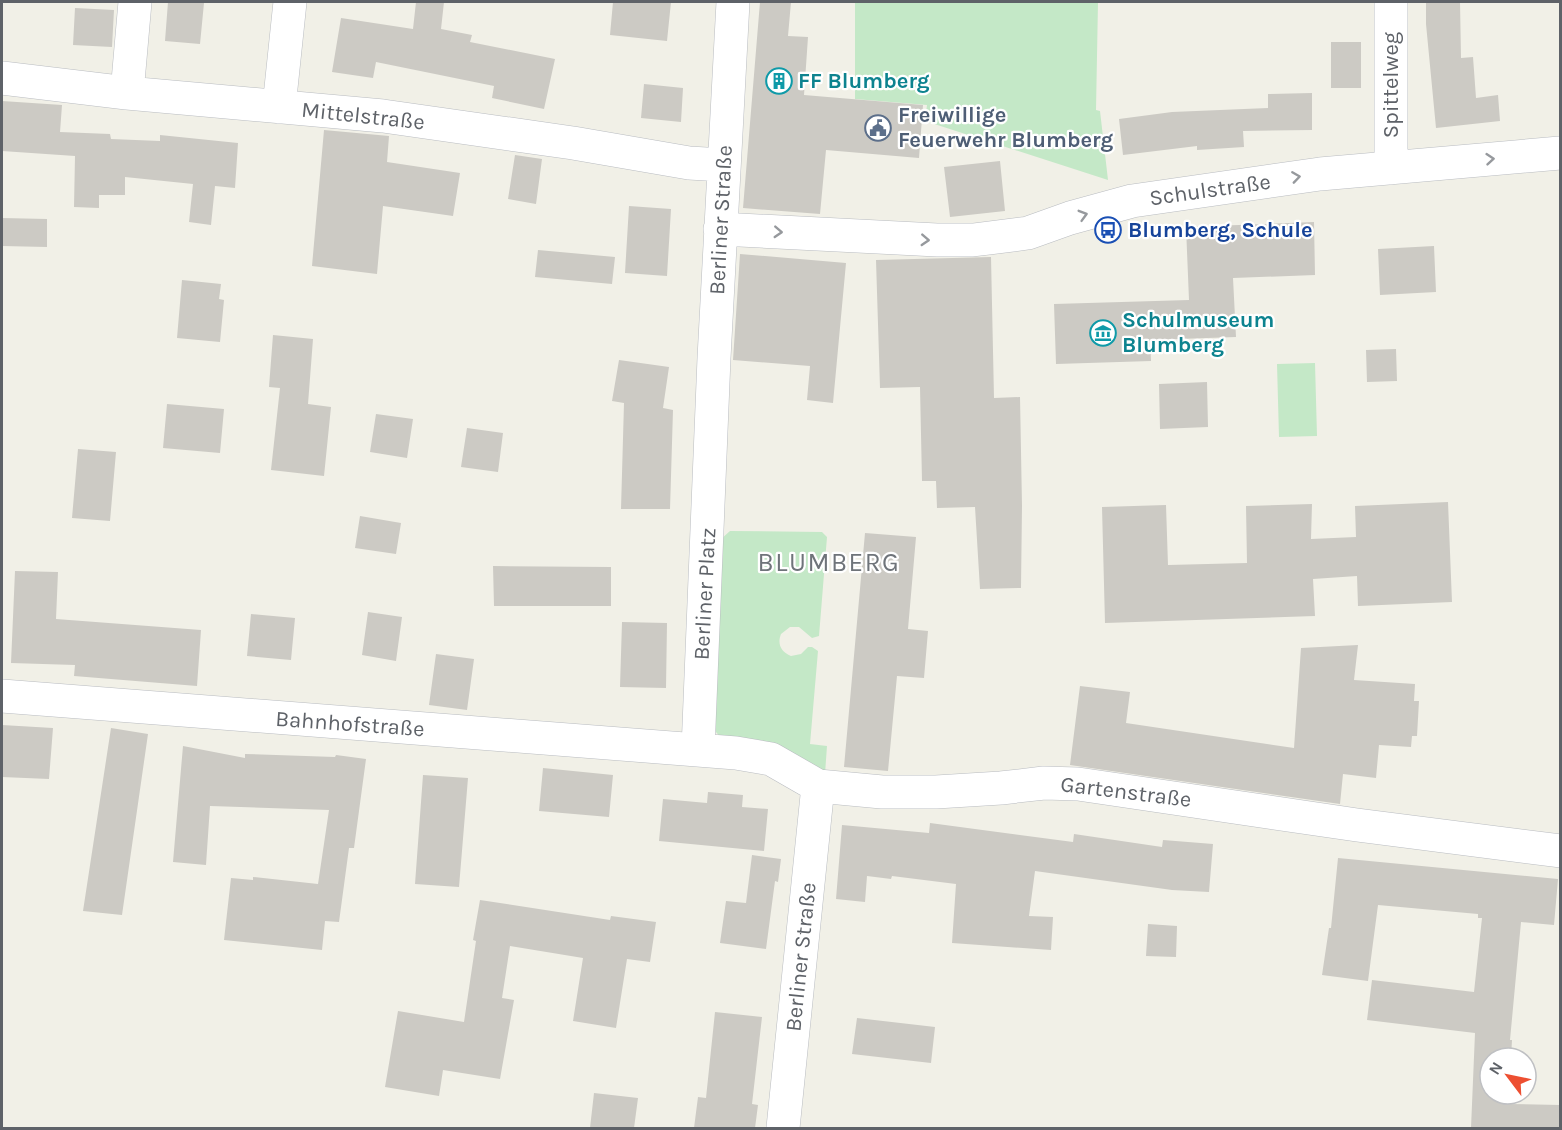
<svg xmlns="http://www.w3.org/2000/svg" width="1562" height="1130" font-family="Karla,sans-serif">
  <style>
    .green { fill: #c4e8c7 }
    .building { fill: #cccac4 }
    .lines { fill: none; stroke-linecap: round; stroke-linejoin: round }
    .street-casing { stroke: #b9bcc1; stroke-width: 34 }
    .street { stroke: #fff; stroke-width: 33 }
    .oneway { stroke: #96999d }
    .labels { text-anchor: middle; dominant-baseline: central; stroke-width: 4.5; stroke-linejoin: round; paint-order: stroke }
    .culture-label { font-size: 22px; font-weight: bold; fill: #0d838f; stroke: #fff; text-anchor: start }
    .street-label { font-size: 22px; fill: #5e6268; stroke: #fff }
    .service-label { font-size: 22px; font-weight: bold; fill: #4e5e75; stroke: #fff; text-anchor: start }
    .transit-label { font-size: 22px; font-weight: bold; fill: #164399; stroke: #fff; text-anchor: start }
    .quarter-label { font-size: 26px; letter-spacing: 1.5px; fill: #6f747a; stroke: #fff }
  </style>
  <rect width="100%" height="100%" fill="#f1f0e7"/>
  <path class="green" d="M855,2H1098L1096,110L1100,111L1108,180L925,121L927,105L855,99Z
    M1315,363L1317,436L1279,437L1277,364Z
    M730,531L822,532L827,537L819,636L812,638L799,627H790L781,634C777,644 781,652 791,656L801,654L808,647H812L818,651L810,744L827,746L825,774L721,738L711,726L720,540Z"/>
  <path class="building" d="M168,2L204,3L200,44L165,41Z
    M416,2H444L441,29L472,35L470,42L555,59L544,109L492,98L494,86L376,62L373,78L332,72L341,18L413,29Z
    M613,2H671L667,41L610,35Z
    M760,2H791L788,36L808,37L804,95L923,105L919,158L826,150L820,214L743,208Z
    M1426,2H1460L1461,58L1473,57L1476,98L1498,95L1500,121L1436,128L1426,24Z
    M75,8L114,10L112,47L73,45Z
    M1331,42H1361V88H1331Z
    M644,84L683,88L681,122L641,118Z
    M1312,93V130L1243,131L1244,147L1197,150V146L1123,155L1119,119L1172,112L1268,108V94Z
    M2,101L62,105L60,132L110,134L111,139L160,141V135L238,143L235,188L215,186L211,225L189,222L193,184L125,177V195H99V208L74,207L75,156L2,151Z
    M324,130L389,136L387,162L460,173L453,216L383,206L377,274L312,266Z
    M515,155L542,159L536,204L508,199Z
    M1000,161L1005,211L950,217L944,167Z
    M629,206L671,209L667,276L625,273Z
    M2,218L47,219V247L2,246Z
    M1314,222L1315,275L1233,278L1236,337L1150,340L1151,361L1056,364L1054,304L1189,300L1186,227Z
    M1434,246L1436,292L1380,295L1378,249Z
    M538,250L615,257L612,284L535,277Z
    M740,254L846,263L833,403L807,400L810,366L733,360Z
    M991,257L994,398L1020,397L1022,506L1021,588L980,589L975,507L937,508L936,481H922L920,387L880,388L876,260Z
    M182,280L221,284L219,299L224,300L220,342L177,338Z
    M273,335L313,339L308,404L331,407L324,476L271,470L280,388L269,387Z
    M1396,349L1397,381L1367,382L1366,350Z
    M619,360L669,367L663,408L673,410L670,509H621L624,403L612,401Z
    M1207,382L1208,427L1160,429L1159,384Z
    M167,404L224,409L220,453L163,448Z
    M376,414L413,419L407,458L370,452Z
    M467,428L503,433L498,472L461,467Z
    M78,449L116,452L110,521L72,518Z
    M1448,502L1452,602L1358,606L1357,576L1313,579L1315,616L1105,623L1102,507L1166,505L1168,565L1247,563L1246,506L1312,504L1311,539L1356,537L1355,506Z
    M360,516L401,523L396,554L355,548Z
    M865,533L916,537L908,629L928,631L924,678L897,676L888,771L844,767Z
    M493,566L611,567V606H494Z
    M15,571L58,572L56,619L201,630L197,686L74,676L75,665L11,663Z
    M368,612L402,617L396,661L362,655Z
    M251,614L295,618L291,660L247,656Z
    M622,622L667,623L666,688L620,687Z
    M1358,645L1354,680L1415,684L1414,701H1419L1417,736H1412L1411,747L1379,745L1376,778L1343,774L1340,804L1070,765L1080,686L1130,692L1126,723L1294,748L1301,648Z
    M436,654L474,659L467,710L429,705Z
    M2,725L53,728L49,779L2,777Z
    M111,728L148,734L122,915L83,911Z
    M183,746L245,758V754L335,757L336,755L366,759L354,848H349L339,922L325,921L322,950L224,940L231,878L253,880V877L318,884L329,810L210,806L206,865L173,862Z
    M543,768L613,775L609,817L539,811Z
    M423,775L468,778L459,887L415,884Z
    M708,792L743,795L742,807L768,809L764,851L659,841L663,799L707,803Z
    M930,823L1073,842L1074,834L1162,847L1163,840L1213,844L1209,892L1172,890L1035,871L1029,916L1053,917L1051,950L952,943L956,884L892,876L891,879L867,876L865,902L836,899L842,825L929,833Z
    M752,855L781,859L778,882L775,881L766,949L720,943L726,901L746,903Z
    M1338,858L1558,879L1554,925L1521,922L1510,1040H1512L1511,1058H1490V1094H1510L1509,1104L1560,1105V1128H1471L1475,1033L1367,1020L1372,980L1474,992L1482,918H1478V914L1378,905L1368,981L1322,975L1329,928H1331Z
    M480,900L610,920L611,916L656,922L650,962L627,959L616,1028L573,1021L583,958L510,946L502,998L514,1000L500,1079L443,1070L439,1096L385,1087L398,1011L464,1022L476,941L473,940Z
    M1148,924L1177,926L1176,957L1146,956Z
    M715,1012L762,1017L752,1104L758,1105L755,1128H694L698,1097L706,1098Z
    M857,1018L935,1027L931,1063L852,1054Z
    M594,1093L638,1098L634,1128H590Z"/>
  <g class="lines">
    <g class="street-casing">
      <path id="street" d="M2,78L127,93L383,116L573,143L689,163L723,165
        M127,93L135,2
        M279,107L290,2
        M1391,168V2
        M720,229L937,240H973L1028,233L1070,218L1132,201L1320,174L1560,153
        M2,696L736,753L771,759L818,786L882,792H936L1001,788L1044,783L1078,784L1357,825L1560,851
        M698,750L714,358L733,2
        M783,1128L818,786"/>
    </g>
    <use href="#street" class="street"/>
  </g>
  <defs><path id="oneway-chevron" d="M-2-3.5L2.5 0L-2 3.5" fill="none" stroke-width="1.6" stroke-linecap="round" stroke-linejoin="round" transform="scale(1.5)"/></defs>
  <g class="oneway">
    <use href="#oneway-chevron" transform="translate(1490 159) rotate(-5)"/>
    <use href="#oneway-chevron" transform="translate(1296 177) rotate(-8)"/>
    <use href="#oneway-chevron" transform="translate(1083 215) rotate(-16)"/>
    <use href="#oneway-chevron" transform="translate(778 232) rotate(3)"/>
    <use href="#oneway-chevron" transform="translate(925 240) rotate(3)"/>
  </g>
  <defs>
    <g id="building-ring" transform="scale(1.35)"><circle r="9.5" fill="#fff" stroke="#0f9aa8" stroke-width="1.5"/><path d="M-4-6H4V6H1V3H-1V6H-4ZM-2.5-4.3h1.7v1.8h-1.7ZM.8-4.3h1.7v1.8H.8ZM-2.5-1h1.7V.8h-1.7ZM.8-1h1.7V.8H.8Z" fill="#0f9aa8"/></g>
    <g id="civic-ring" transform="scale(1.35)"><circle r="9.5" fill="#fff" stroke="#5c6f8a" stroke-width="1.5"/><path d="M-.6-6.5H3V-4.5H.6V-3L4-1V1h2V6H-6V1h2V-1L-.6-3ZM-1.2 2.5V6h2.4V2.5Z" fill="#5c6f8a"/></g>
    <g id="bus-ring" transform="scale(1.35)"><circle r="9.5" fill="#fff" stroke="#1a4fb4" stroke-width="1.5"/><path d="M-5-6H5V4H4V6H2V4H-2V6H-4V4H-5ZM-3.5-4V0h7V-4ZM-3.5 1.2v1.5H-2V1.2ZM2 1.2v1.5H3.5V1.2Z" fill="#1a4fb4"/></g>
    <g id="museum-ring" transform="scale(1.35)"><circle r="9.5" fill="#fff" stroke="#0f9aa8" stroke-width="1.5"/><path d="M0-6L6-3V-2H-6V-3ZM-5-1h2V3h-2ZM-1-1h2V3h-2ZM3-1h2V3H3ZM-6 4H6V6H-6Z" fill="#0f9aa8"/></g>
  </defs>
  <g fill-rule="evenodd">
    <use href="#building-ring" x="779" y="81"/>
    <use href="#civic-ring" x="878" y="128"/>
    <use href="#bus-ring" x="1108" y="230"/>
    <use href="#museum-ring" x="1103" y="333"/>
  </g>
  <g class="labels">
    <g class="culture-label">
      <text x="798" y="81">FF Blumberg</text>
      <text x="1122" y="320">Schulmuseum<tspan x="1122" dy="25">Blumberg</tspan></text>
    </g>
    <g class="street-label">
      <text transform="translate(1391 85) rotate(-90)">Spittelweg</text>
      <text transform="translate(363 116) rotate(6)">Mittelstraße</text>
      <text transform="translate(1210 190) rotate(-8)">Schulstraße</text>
      <text transform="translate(721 220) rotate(-87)">Berliner Straße</text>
      <text transform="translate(705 594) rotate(-87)">Berliner Platz</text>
      <text transform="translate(350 724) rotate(4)">Bahnhofstraße</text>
      <text transform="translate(1126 792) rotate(7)">Gartenstraße</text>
      <text transform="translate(801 957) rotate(-84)">Berliner Straße</text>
    </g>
    <g class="service-label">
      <text x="898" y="115">Freiwillige<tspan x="898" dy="25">Feuerwehr Blumberg</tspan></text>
    </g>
    <g class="transit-label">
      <text x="1128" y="230">Blumberg, Schule</text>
    </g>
    <g class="quarter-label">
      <text x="829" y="562">BLUMBERG</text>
    </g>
  </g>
  <rect width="1562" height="1130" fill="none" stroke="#5e6268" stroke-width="6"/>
  <g transform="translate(1508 1076) rotate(302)"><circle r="28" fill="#ffffff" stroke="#bfc0c3" stroke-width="1.5"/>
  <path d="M0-4.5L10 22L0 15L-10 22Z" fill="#ed4f31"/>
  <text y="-9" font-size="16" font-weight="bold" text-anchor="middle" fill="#5e6268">N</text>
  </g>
</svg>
